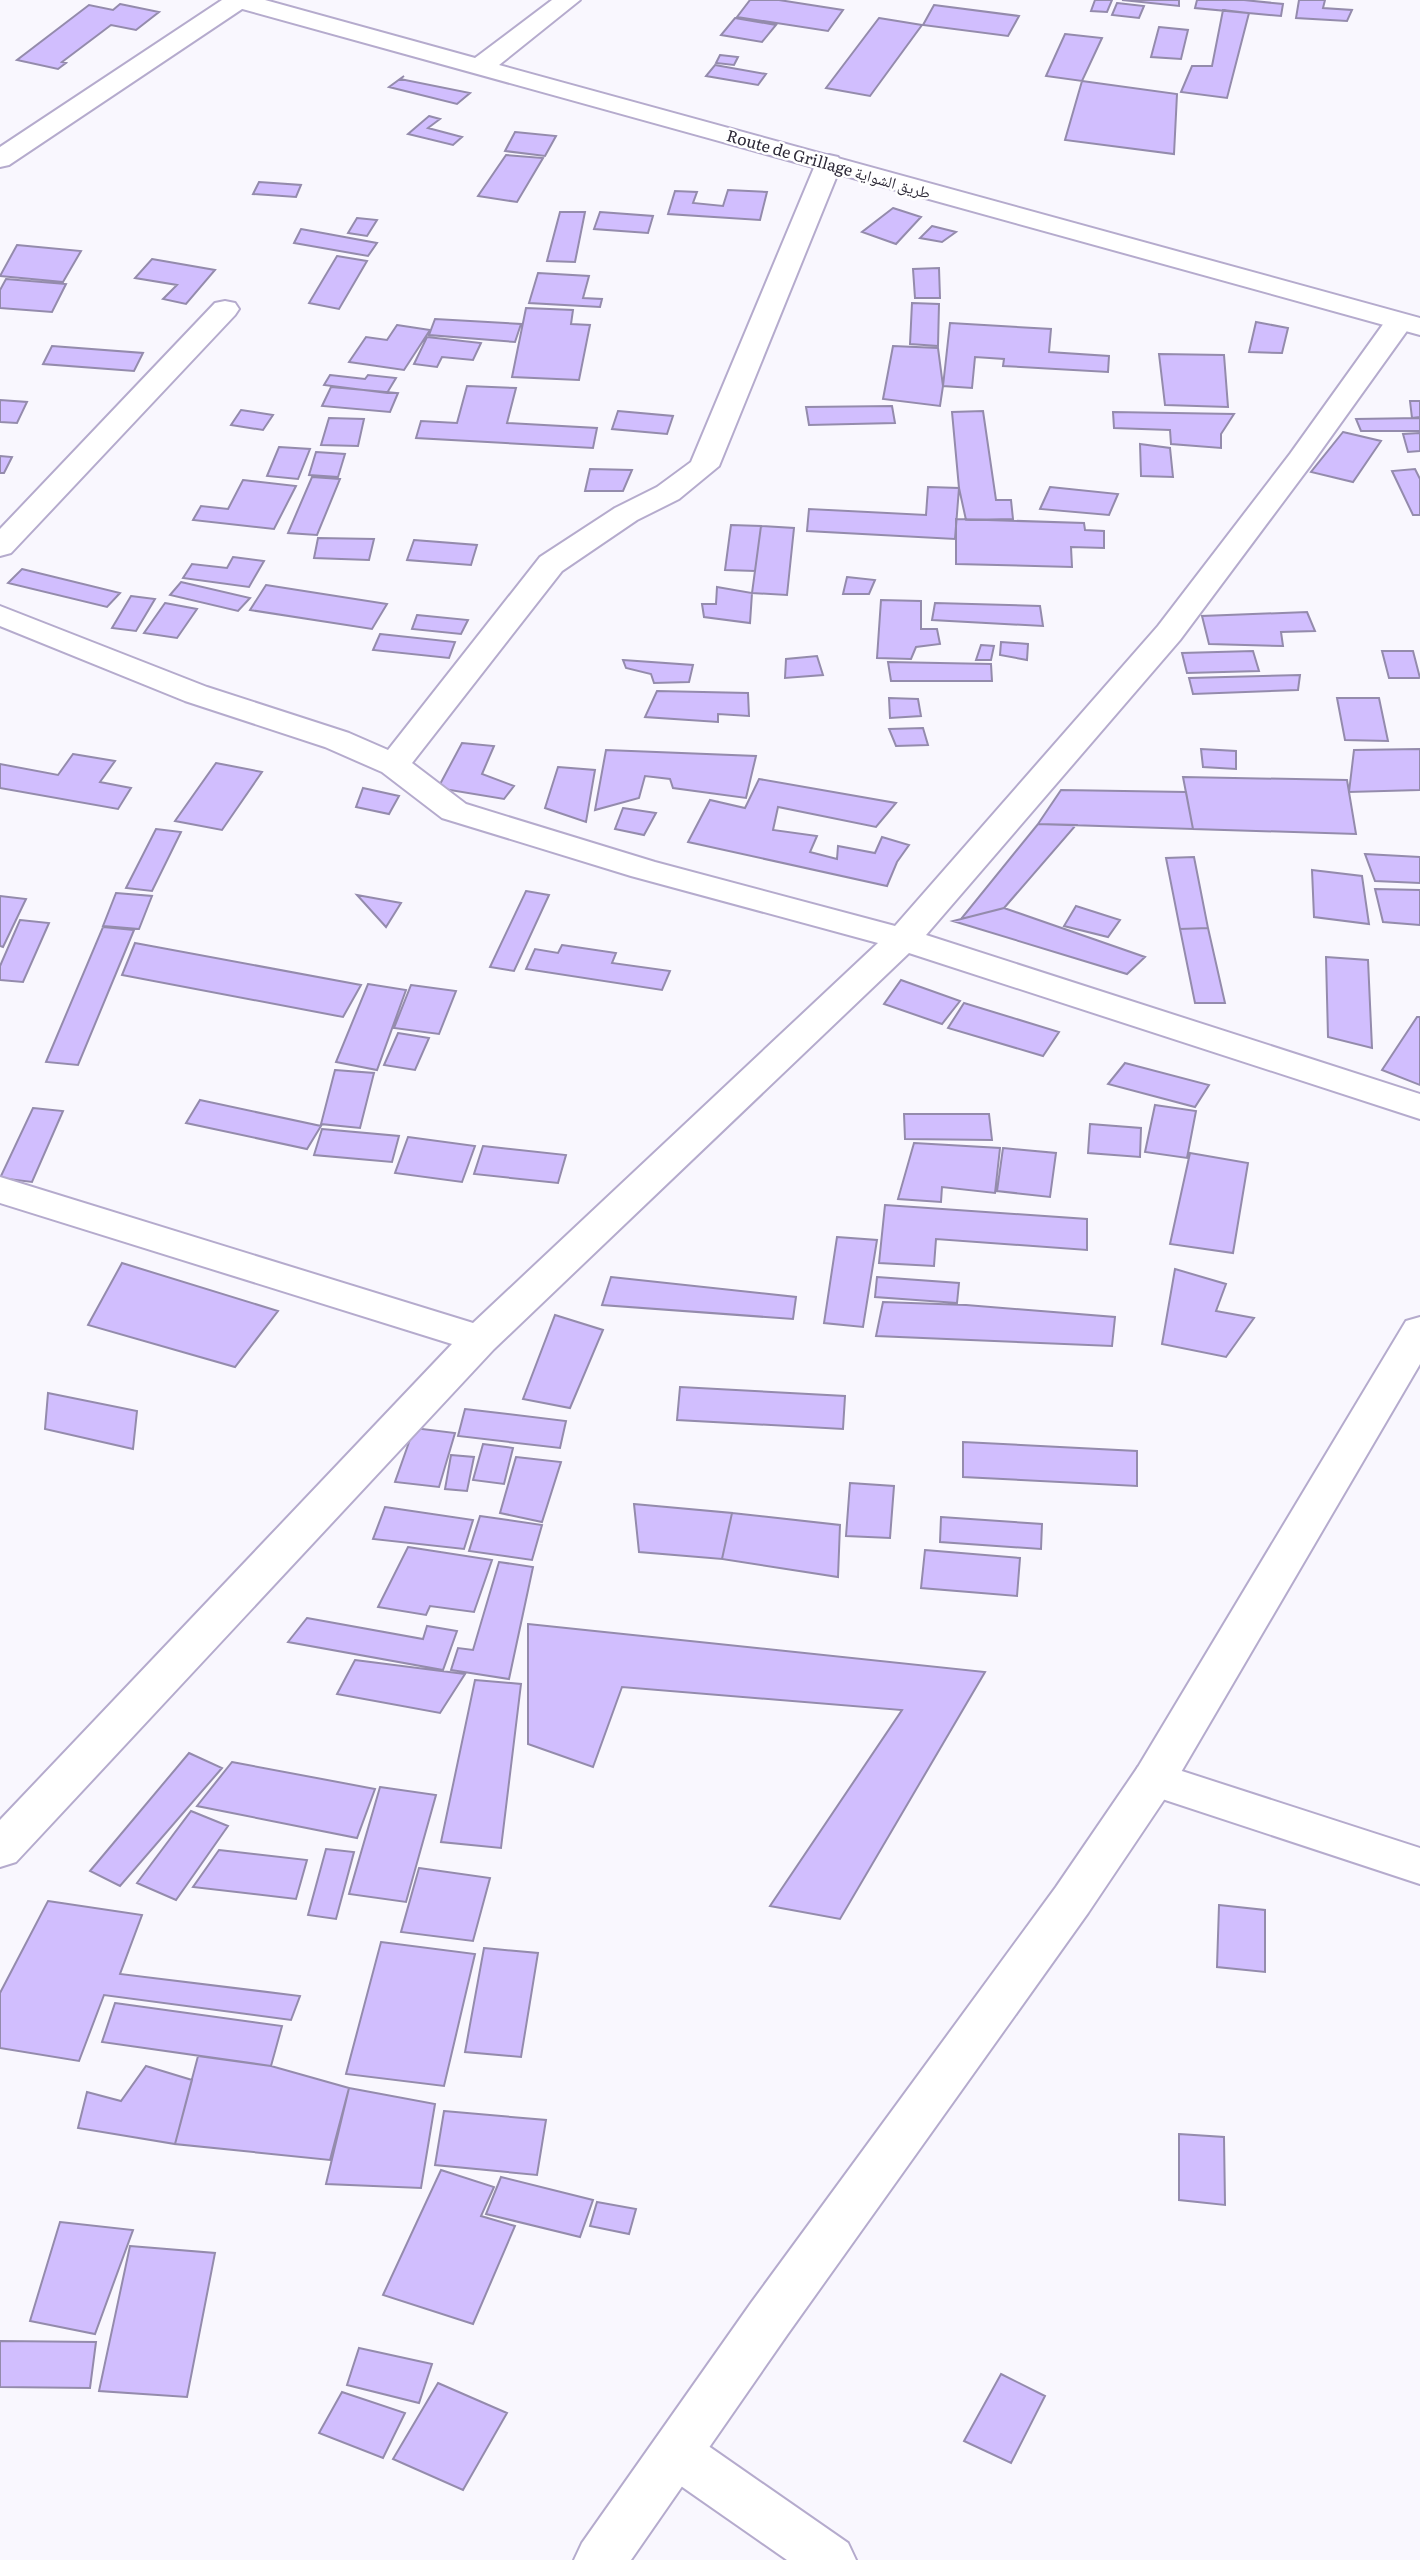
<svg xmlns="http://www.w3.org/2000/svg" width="1420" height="2560" font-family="Literata,'Noto Naskh Arabic',serif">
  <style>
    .building { fill: #d1befe; stroke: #948bac; stroke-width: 2 }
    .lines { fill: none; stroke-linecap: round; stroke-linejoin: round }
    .minor-casing { stroke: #b5abcd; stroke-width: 4 }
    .tertiary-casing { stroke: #b5abcd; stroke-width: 4 }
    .minor { fill: #fff; fill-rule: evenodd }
    .tertiary { fill: #fff; fill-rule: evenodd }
    .labels { text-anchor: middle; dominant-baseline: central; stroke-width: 5; stroke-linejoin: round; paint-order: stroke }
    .far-street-label { font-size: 16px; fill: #2e2a38; stroke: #fff }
  </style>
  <rect width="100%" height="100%" fill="#f9f7fe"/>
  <path class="building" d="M750,0H779L843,10L828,31L737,17Z
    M1095,0H1112L1107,12L1091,11Z
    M1122,0H1179V6Z
    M1197,0H1244L1283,4L1281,16L1195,8Z
    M1299,0H1325L1323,8L1352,10L1347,21L1296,18Z
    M1117,3L1144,6L1139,18L1112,15Z
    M120,4L159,12L136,30L111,25L62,62L66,63L58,69L17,60L89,5L113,10Z
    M934,5L1019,16L1008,36L923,25Z
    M1223,10L1249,13L1227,98L1181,92L1192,66H1212Z
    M735,18L776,25L762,42L721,35Z
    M879,18L922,25L870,96L826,88Z
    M1159,27L1188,30L1181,59L1151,57Z
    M1065,34L1102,38L1082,81L1046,76Z
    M720,55L738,57L734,65L716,63Z
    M715,65L766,74L758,85L706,76Z
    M404,76L400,79L470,93L457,104L389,87Z
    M1082,81L1177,94L1174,154L1065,140Z
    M429,116L440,119L428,128L462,137L453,145L408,134Z
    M515,132L556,136L545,156L505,151Z
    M506,155L543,158L517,202L478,196Z
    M259,182L301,185L296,197L253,194Z
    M728,190L767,192L760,220L668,214L675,191L697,192L693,203L723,206Z
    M893,208L921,217L896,244L862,232Z
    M560,212H585L575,262L547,261Z
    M600,212L653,216L648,233L594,229Z
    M357,218L377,220L367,236L348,233Z
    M932,226L956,232L942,242L920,238Z
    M301,229L377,243L368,256L294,243Z
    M17,245L81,251L63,282L0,276Z
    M337,256L367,261L339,309L309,303Z
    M152,259L215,270L186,304L163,299L177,285L135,278Z
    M939,268L940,298H915L913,269Z
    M538,273L589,276L583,298L602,299L600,307L529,303Z
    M6,279L66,284L52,312L0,308V290Z
    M912,303L939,304L938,346L910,344Z
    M526,308L573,310L571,324L590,325L579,380L512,377Z
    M435,319L521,324L515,342L429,335Z
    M1256,322L1288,328L1282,353L1249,352Z
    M950,323L1051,329L1049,352L1109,356L1108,372L1003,366L1004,359L975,357L972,388L943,386Z
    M397,325L430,330L404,370L349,362L366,337L387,340Z
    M427,337L481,343L473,360L442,357L437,367L414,364Z
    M52,346L143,353L134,371L43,364Z
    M893,346L938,348L943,386L940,406L883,399Z
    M1159,354L1224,355L1228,407L1165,405Z
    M330,375L365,379L368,375L396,378L387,393L324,385Z
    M467,386L516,388L507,423L597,428L593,448L416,438L421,421L457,423Z
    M331,387L398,393L390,412L322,406Z
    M0,400L27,402L17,423L0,422Z
    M1410,401H1420V417L1412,418Z
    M892,406L895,423L809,425L806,407Z
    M241,410L273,415L263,430L231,425Z
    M618,411L673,416L667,434L612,429Z
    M983,411L996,500H1011L1013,519L966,520L959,488L952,412Z
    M1113,412L1234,414L1221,434V448L1171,444L1170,430L1114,428Z
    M329,418L364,419L358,446L321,445Z
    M1420,418V431H1361L1356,419Z
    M1343,432L1381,441L1353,482L1311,472Z
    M1420,433V451L1408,452L1403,434Z
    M1140,444L1170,448L1173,477L1141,476Z
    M279,447L310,449L298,479L267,476Z
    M316,452L345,454L338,477L309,475Z
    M0,456L12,457L4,473H0Z
    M590,469L632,470L623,491H585Z
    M1415,469L1420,479V515H1413L1392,471Z
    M312,477L340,479L317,535L288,533Z
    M243,480L296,486L274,529L193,520L201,506L228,509Z
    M928,487L959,488L955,539L807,531L809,509L926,515Z
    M1050,487L1118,494L1109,515L1040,509Z
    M956,519L1084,523L1085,530L1104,531V548L1071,547L1072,567L956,564Z
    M731,525L761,526L755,571L725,570Z
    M761,526L794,528L787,595L752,593Z
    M318,538L374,539L369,560L314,558Z
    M414,540L477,545L471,565L407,560Z
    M233,557L264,561L249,587L183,578L192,564L227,568Z
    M22,569L120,593L107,607L8,583Z
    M847,577L875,580L869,594H843Z
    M181,582L250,598L238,611L170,595Z
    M266,585L387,604L372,629L250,610Z
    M717,587L752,593L750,623L704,617L702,604H716Z
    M131,596L155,599L136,631L112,628Z
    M881,600L921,601V629H937L940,644L916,647L911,659L877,658Z
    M165,603L197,609L177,638L144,633Z
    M935,603L1040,606L1043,626L932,620Z
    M1307,612L1315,631L1281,632L1283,646L1209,644L1202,616Z
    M417,615L468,620L461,634L412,629Z
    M380,634L455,642L449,658L373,650Z
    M1001,642L1028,644L1027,660L1000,655Z
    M981,645L994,646L991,660H976Z
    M1253,651L1259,671L1187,673L1182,653Z
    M1382,651H1413L1420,678H1389Z
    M817,656L823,675L785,678L786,659Z
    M623,660L693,665L689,682L654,683L651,674L626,668Z
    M888,662L991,664L992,681H891Z
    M1300,675L1298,690L1193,694L1189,678Z
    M657,691L748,693L749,716L718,714V722L645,717Z
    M889,698L918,699L921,716L890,718Z
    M1337,698H1379L1388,741L1345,740Z
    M923,728L928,745L896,746L889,729Z
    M462,743L494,746L482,774L514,786L504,799L438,788Z
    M1201,749L1236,751V769L1203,767Z
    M1420,749V790L1349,792L1354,750Z
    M606,750L756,756L746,798L673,788L670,779L645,776L639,798L595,810Z
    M73,754L115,761L100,782L131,788L118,809L0,788V764L58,775Z
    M216,763L262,772L222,830L175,821Z
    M558,767L595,770L586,822L545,808Z
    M1183,777L1347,780L1356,834L1193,829Z
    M759,779L896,803L876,827L778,807L773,830L817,836L810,852L837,859L838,846L875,853L882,837L909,845L897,862L887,886L688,842L710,800L745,808Z
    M363,788L399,796L389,814L356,807Z
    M1061,790L1186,792L1193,829L1038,824Z
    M623,808L656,813L644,835L615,829Z
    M1038,824L1076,825L1004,908L961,919Z
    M156,829L181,832L152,891L126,888Z
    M1365,854L1420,857V883L1375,881Z
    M1194,857L1208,928L1180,929L1166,858Z
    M1312,870L1362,876L1369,924L1314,917Z
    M1375,889L1420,890V925L1383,922Z
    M526,891L549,895L514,971L490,967Z
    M116,893L152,896L139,929L103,926Z
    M357,895L401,903L386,927Z
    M0,896L26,899L3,947L0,946Z
    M1076,906L1120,920L1108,937L1064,926Z
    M1004,908L1145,957L1127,974L953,921Z
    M20,920L49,923L23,982L0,980V966Z
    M103,927L134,930L78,1065L46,1062Z
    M1208,928L1225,1003H1195L1180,929Z
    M135,943L361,985L343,1017L122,975Z
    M562,945L616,953L612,963L670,971L662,990L526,969L535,949L558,953Z
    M1326,957L1368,960L1372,1048L1328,1037Z
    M901,980L960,1001L942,1024L884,1004Z
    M368,984L406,990L377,1070L336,1062Z
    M411,985L456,991L439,1034L394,1028Z
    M964,1003L1059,1032L1043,1056L948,1028Z
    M1417,1017H1420V1085L1382,1070Z
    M398,1033L429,1038L415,1070L384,1065Z
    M1125,1063L1209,1085L1195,1107L1108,1084Z
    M335,1070L374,1073L360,1128L321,1124Z
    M200,1100L321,1126L307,1149L186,1123Z
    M1155,1105L1196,1111L1187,1158L1145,1152Z
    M33,1108L63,1111L32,1182L0,1178Z
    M904,1114H989L992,1140L905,1139Z
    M1090,1124L1141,1128L1140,1157L1088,1153Z
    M322,1129L399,1136L392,1162L314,1155Z
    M408,1137L475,1146L462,1182L395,1173Z
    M914,1143L1000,1148L995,1193L942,1187L941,1202L898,1199Z
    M483,1146L566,1155L558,1183L474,1174Z
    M1003,1148L1056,1153L1050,1197L997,1191Z
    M1190,1153L1248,1163L1233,1253L1170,1244Z
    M885,1205L1087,1219V1250L936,1239L934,1266L879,1263Z
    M837,1237L877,1240L863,1327L824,1323Z
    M122,1263L278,1311L235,1367L88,1325Z
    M1175,1269L1226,1284L1216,1311L1254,1318L1226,1357L1162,1344Z
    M611,1277L796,1297L793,1319L602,1305Z
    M877,1277L959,1283L957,1303L875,1297Z
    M883,1302L966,1305L1115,1317L1112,1346L876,1336Z
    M555,1315L603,1330L570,1408L523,1399Z
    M680,1387L845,1396L843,1429L677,1420Z
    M48,1393L137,1411L133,1449L45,1429Z
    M465,1409L566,1421L560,1448L458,1436Z
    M414,1428L455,1433L439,1487L395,1482Z
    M963,1442L1137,1451V1486L963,1477Z
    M483,1444L513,1448L504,1484L473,1480Z
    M451,1455L474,1457L467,1491L445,1489Z
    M516,1457L561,1462L542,1522L500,1513Z
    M850,1483L894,1486L890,1538L846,1536Z
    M634,1504L732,1513L722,1559L639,1552Z
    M385,1507L473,1520L464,1549L373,1539Z
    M732,1513L840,1525L838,1577L722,1559Z
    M480,1516L542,1525L532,1560L469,1551Z
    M941,1517L1042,1524L1041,1549L940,1542Z
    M408,1547L492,1560L474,1612L430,1606L426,1615L378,1607Z
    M925,1550L1020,1558L1017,1596L921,1588Z
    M499,1562L533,1567L509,1679L451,1670L458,1648L473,1650Z
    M307,1618L423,1639L427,1626L457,1631L443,1670L288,1642Z
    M528,1624L985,1672L840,1919L770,1906L902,1710L622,1687L593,1767L528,1744Z
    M355,1660L465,1674L440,1713L337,1694Z
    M475,1680L521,1684L501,1848L441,1842Z
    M189,1753L222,1768L120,1886L90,1871Z
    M232,1762L375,1789L357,1838L197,1806Z
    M380,1787L436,1795L406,1902L349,1894Z
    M191,1811L228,1826L176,1900L137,1883Z
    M326,1849L354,1852L336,1919L308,1915Z
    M219,1850L307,1860L296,1899L193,1887Z
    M419,1868L490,1878L473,1941L401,1932Z
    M48,1901L142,1915L120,1974L300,1996L291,2020L104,1995L79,2061L0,2048V1993Z
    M1219,1905L1265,1910V1972L1217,1967Z
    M381,1942L475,1954L444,2086L346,2074Z
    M484,1948L538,1953L521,2057L465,2052Z
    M115,2003L282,2026L271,2066L102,2042Z
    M198,2056L271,2066L349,2088L330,2160L175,2144Z
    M146,2066L192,2080L175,2144L78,2128L87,2092L121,2101Z
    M349,2088L435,2104L421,2188L326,2184Z
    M444,2111L546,2120L537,2175L435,2165Z
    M1179,2134L1224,2137L1225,2205L1179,2200Z
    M441,2170L494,2187L481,2216L515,2226L473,2324L383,2295Z
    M501,2177L593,2200L580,2237L486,2214Z
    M597,2202L636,2209L629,2234L590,2226Z
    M60,2222L133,2230L95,2334L30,2321Z
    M130,2246L215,2253L187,2397L99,2391Z
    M0,2341L96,2342L90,2388L0,2387Z
    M359,2348L432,2364L419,2403L347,2385Z
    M1001,2374L1045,2396L1011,2463L964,2441Z
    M438,2383L507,2413L463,2490L393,2459Z
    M342,2392L405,2413L383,2458L319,2433Z"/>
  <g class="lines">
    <g class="minor-casing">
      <path id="minor" d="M222,0H251L248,5L9,165L0,167V147Z
        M829,155L838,157L842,163L719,466L679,499L637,520L562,571L412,763L466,804L655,862L895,926L1158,626L1290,454L1389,316L1399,314L1409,316L1413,322L1409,328L1310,466L1180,640L926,935L1420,1094V1119L909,953L494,1349L16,1862L0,1867V1820L452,1344L0,1203V1177L473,1323L878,943L631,876L442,818L382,772L325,747L185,701L0,626V606L207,687L349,733L388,750L540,557L615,508L657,487L691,462L816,163L820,157Z
        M225,301L235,303L239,309L235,315L11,553L0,556V529L215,303Z
        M1154,1762L1420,1848V1884L1138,1791L1132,1779L1138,1767Z
        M676,2429L694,2436L848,2543L856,2560H787L658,2470L650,2453L658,2436Z"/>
    </g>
    <g class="tertiary-casing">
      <path id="tertiary" d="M225,0H265L475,58L552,0H580L499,65L1420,318V335L228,5Z
        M1420,1317V1364L1170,1791L1088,1913L787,2335L631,2560H574L582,2543L751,2303L1056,1887L1138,1767L1406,1321Z"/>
    </g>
    <use href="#minor" class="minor"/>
    <use href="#tertiary" class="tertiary"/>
  </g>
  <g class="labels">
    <g class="far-street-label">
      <text transform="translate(829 163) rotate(16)">Route de Grillage طريق الشواية</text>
    </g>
  </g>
</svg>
